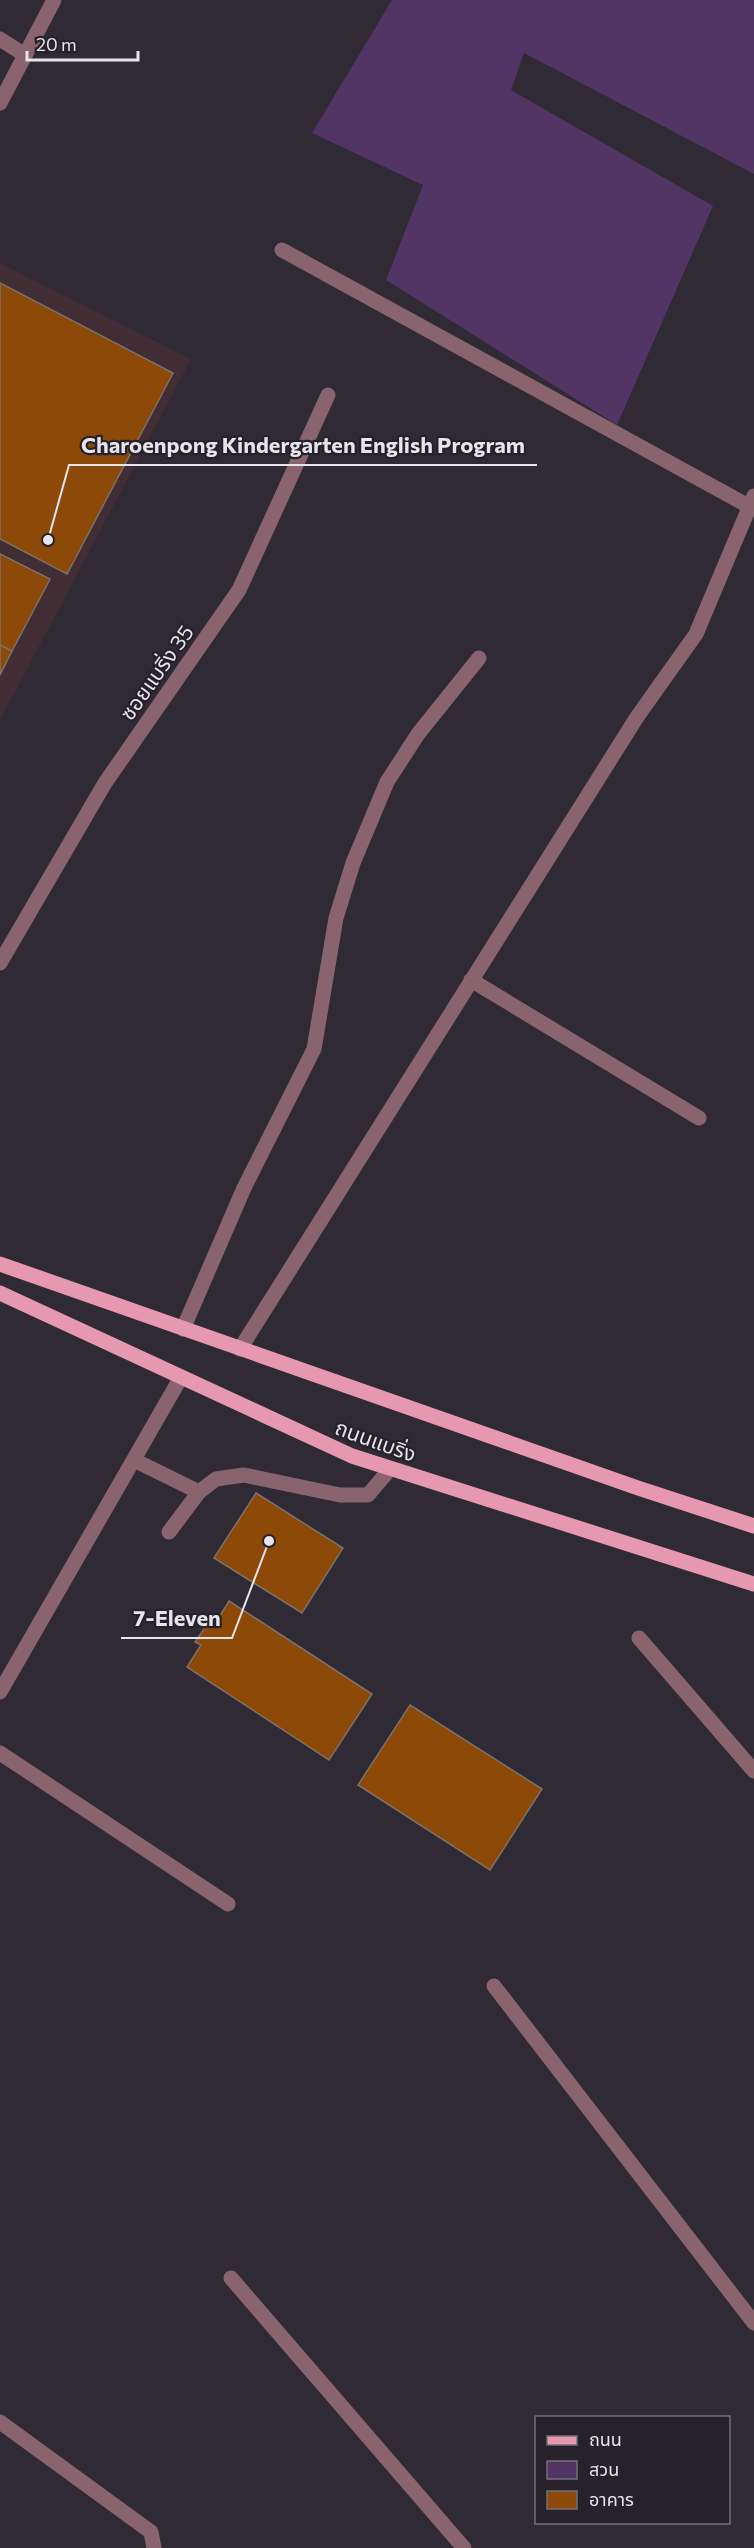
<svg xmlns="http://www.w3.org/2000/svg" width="754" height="2548" font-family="Commissioner,'Noto Sans Thai',sans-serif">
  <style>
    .education { fill: #412e35 }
    .green { fill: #503565 }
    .building { fill: #8c4907; stroke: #7d716a; stroke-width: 1.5 }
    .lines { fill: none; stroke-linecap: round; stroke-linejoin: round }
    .minor { stroke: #89646e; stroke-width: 15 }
    .major { stroke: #e698b0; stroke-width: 15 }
    .labels { text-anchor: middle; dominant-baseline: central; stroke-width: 4.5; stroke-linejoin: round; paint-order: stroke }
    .street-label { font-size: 21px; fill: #e8e4eb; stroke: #26212a }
    .leader { fill: none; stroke: #e8e4eb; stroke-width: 2 }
    .callout-dot { fill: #e8e4eb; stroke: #26212a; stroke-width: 2 }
    .callout-label { font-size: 22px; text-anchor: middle; font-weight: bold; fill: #e8e4eb; stroke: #26212a; stroke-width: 4.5; stroke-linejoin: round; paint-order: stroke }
  </style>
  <rect width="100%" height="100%" fill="#302a34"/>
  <path class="education" d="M0,263L191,359L0,720Z"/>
  <path class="green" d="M392,0H754V174L524,53L511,90L713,206L617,425L386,280L423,185L312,133Z"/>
  <path class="building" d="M0,283L173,373L67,574L0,539Z
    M0,554L50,579L12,651L0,645Z
    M0,645L12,651L0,675Z
    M256,1493L343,1548L302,1613L214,1558Z
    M229,1601L372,1694L329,1760L187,1667L201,1645L195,1642L213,1616L218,1619Z
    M410,1705L542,1789L490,1870L358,1785Z"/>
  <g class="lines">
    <path class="minor" d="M0,39L25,55
      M0,103L54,0
      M282,250L754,509
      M0,963L105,783L239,590L328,395
      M471,980L699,1118
      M183,1329L244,1188L314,1049L336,918L353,863L387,782L418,734L479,658
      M240,1349L637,717L696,634L754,496
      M134,1460L199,1492
      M169,1532L199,1492L216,1479L244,1475L340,1495H368L390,1469
      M639,1638L754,1771
      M0,1692L180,1379
      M0,1753L228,1904
      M494,1986L754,2323
      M231,2278L464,2548
      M0,2422L151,2532L154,2548"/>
    <path class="major" d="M0,1264L638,1488L754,1526
      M0,1293L352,1456L754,1584"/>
  </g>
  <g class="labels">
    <g class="street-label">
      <text transform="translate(156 672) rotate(-55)">ซอยแบริ่ง 35</text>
      <text transform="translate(376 1440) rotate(20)">ถนนแบริ่ง</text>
    </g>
  </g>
  <path class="leader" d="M48 540L69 465H537M269 1541L232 1638H121"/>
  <g class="callout-dot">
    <circle cx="48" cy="540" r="6"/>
    <circle cx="269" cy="1541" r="6"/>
  </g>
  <g class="callout-label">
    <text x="303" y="453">Charoenpong Kindergarten English Program</text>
    <text x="177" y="1626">7-Eleven</text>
  </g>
  <rect x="535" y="2416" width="195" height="108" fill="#26212a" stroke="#746f77" stroke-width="1.5"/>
  <rect x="547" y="2436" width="30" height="9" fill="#e698b0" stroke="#746f77" stroke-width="1.5"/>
  <text x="589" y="2446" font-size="18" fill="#e8e4eb">ถนน</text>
  <rect x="547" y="2461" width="30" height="18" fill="#503565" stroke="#746f77" stroke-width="1.5"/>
  <text x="589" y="2476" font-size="18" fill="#e8e4eb">สวน</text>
  <rect x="547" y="2491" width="30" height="18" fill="#8c4907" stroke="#746f77" stroke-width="1.5"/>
  <text x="589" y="2506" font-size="18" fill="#e8e4eb">อาคาร</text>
  <path d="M27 51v9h111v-9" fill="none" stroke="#e8e4eb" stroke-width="3"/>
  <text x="36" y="51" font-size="18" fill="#e8e4eb" stroke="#26212a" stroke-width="4.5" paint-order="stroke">20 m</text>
</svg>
